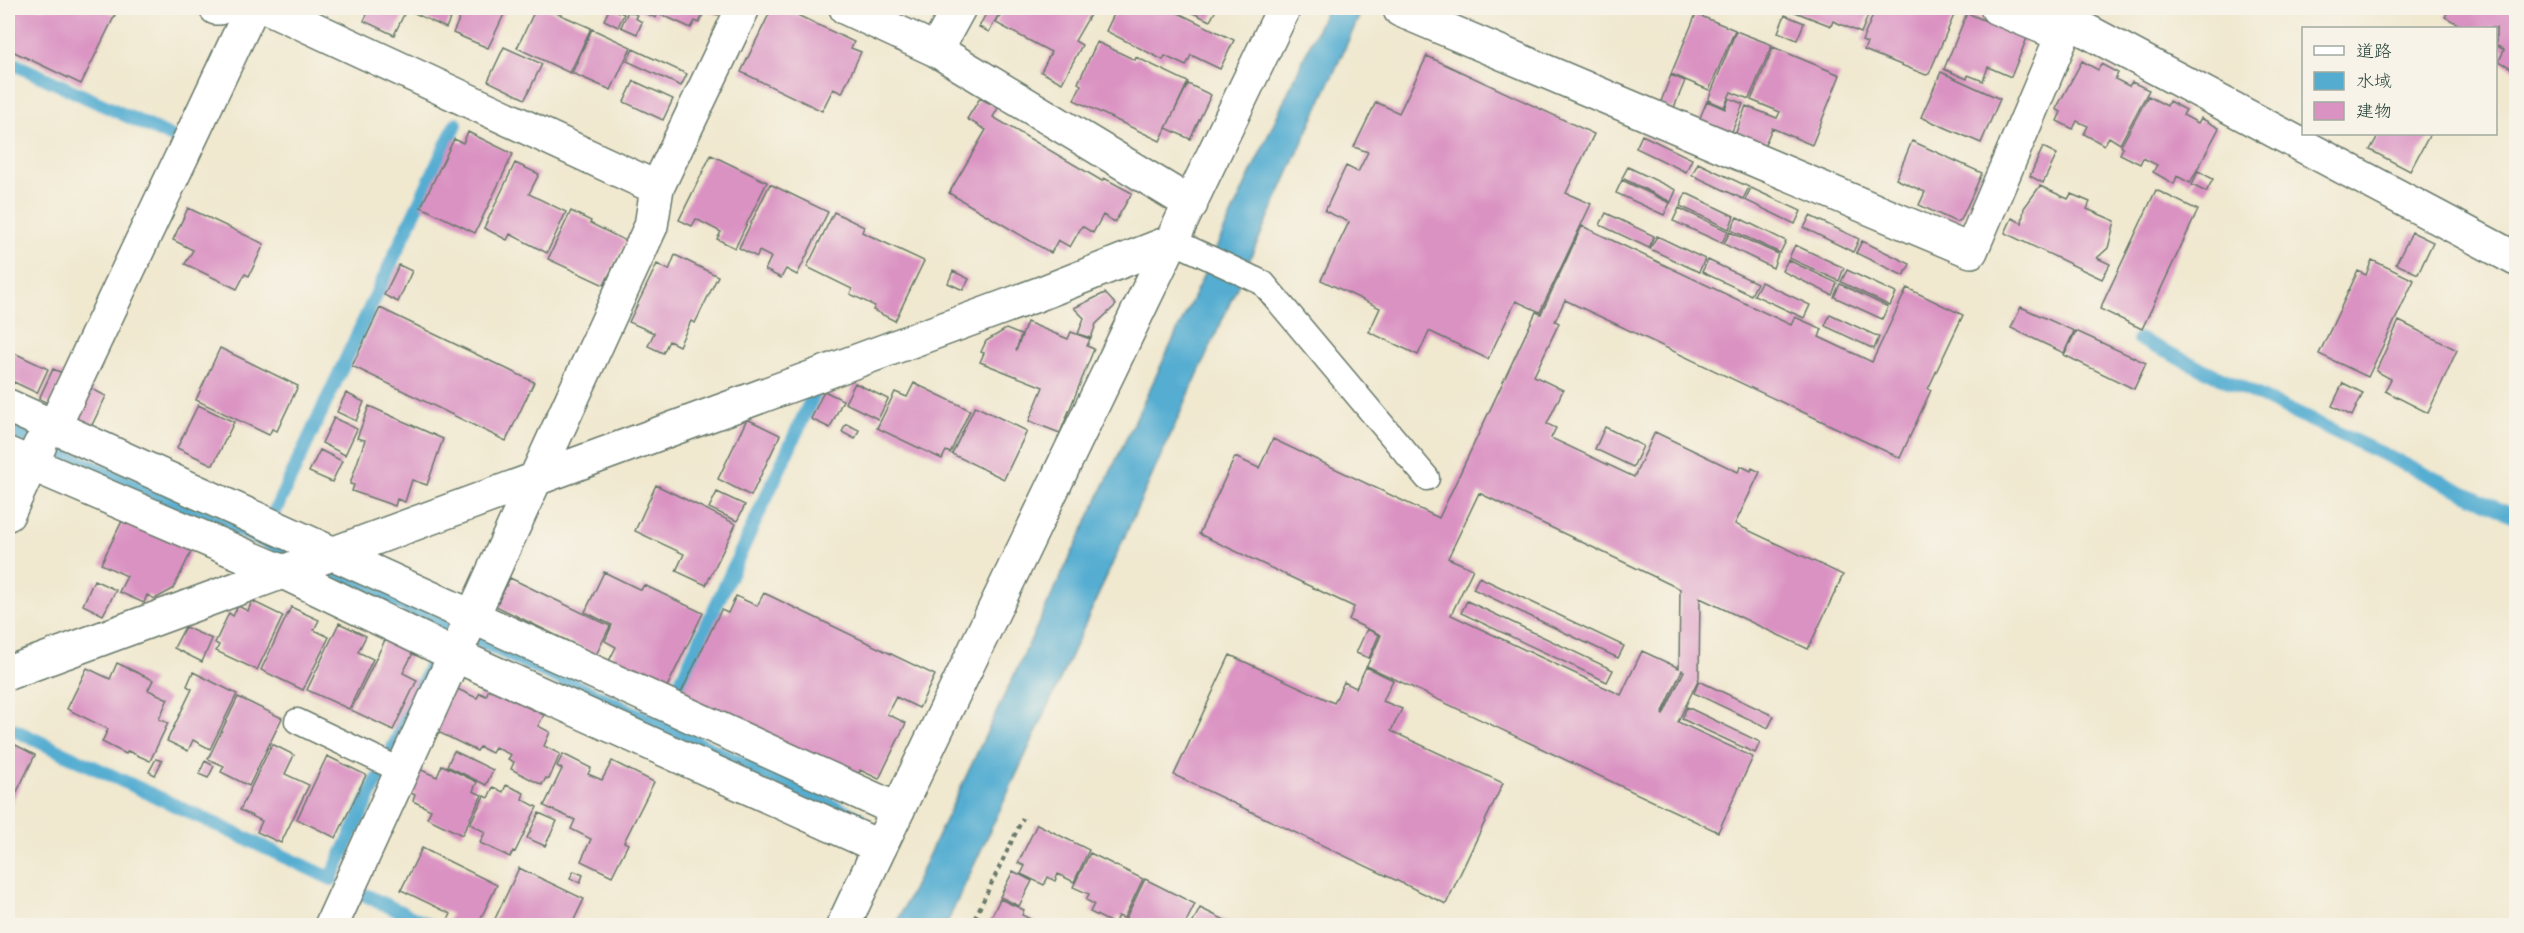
<svg xmlns="http://www.w3.org/2000/svg" width="2524" height="933" font-family="Mali,'Klee One',sans-serif">
  <style>
    .water { fill: #54add1; stroke: #3a7582; stroke-width: 1.5 }
    .lines { fill: none; stroke-linecap: round; stroke-linejoin: round }
    .stream { stroke: #54add1; stroke-width: 14 }
    .building { fill: #da92c2; fill-rule: evenodd }
    .service-casing { stroke: #68796a; stroke-width: 27 }
    .minor-casing { stroke: #68796a; stroke-width: 36 }
    .tertiary-casing { stroke: #68796a; stroke-width: 36 }
    .path { stroke: #68796a; stroke-width: 4; stroke-dasharray: 4.5 4.5; stroke-linecap: butt }
    .service { stroke: #fff; stroke-width: 24 }
    .minor { stroke: #fff; stroke-width: 33 }
    .tertiary { stroke: #fff; stroke-width: 33 }
  </style>
  <rect width="100%" height="100%" fill="#f7f3e8"/>
  <filter id="ink" filterUnits="userSpaceOnUse"><feTurbulence type="fractalNoise" baseFrequency=".0167" numOctaves="2"/><feDisplacementMap in="SourceGraphic" scale="12" xChannelSelector="R" yChannelSelector="G"/><feConvolveMatrix kernelMatrix="1 2 1 2 8 2 1 2 1" color-interpolation-filters="sRGB"/></filter>
  <filter id="wash" filterUnits="userSpaceOnUse"><feTurbulence type="fractalNoise" baseFrequency=".008" numOctaves="4" result="noise"/><feDisplacementMap in="SourceGraphic" scale="24" xChannelSelector="R" yChannelSelector="G"/><feGaussianBlur stdDeviation="1.35" result="paint"/><feColorMatrix in="noise" values="0 0 0 0 0 0 0 0 0 0 0 0 0 0 0 0 0 1.4 0 .05"/><feComposite in="paint" operator="in"/></filter>
  <g filter="url(#wash)">
    <rect width="100%" height="100%" fill="#f0e8cf"/>
    <path class="water" d="M1327,8H1363L1040,724L946,925L895,926L1192,300Z"/>
    <g class="lines">
      <path class="stream" d="M8,61L170,136
        M2139,339L2516,517
        M8,430L294,554
        M274,513L456,124
        M315,564L859,818
        M675,694L814,394
        M8,727L332,879
        M393,748L432,663
        M331,878L378,778
        M363,894L430,926"/>
    </g>
    <g id="blocks">
      <path class="building" d="M8,8H100L115,15L81,84L8,49Z
        M370,8H407L394,35L364,21Z
        M412,8H455L446,28L410,11Z
        M464,8H507L488,48L453,33Z
        M536,8H545L591,28L570,73L517,48Z
        M610,8L624,14L618,27L604,20Z
        M633,8H706L699,23L695,21L691,28L658,13L656,18Z
        M707,8H721L718,15L706,10Z
        M772,8H791L789,11L854,42L851,48L861,52L842,93L833,89L822,111L741,72Z
        M989,8H1002L989,32L979,27Z
        M1004,8H1094L1075,41L1082,45L1062,83L1041,72L1051,52L996,23Z
        M1117,8H1168L1234,40L1220,69L1191,55L1186,66L1165,56L1163,60L1106,31Z
        M1182,8H1217L1210,21Z
        M1791,8H1871L1861,33L1833,21L1831,26L1790,10Z
        M1876,8H1917L1925,11L1926,8H1957L1929,74L1926,75L1864,50L1867,43L1862,41Z
        M2450,8H2516V71L2499,61L2504,50L2496,45V28H2465L2445,17Z
        M628,11L637,15L635,18L642,22L637,34L621,27Z
        M1967,13L2027,38L2011,77L1988,67L1983,81L1968,75L1967,79L1944,69Z
        M1696,14L1735,30L1709,90L1671,74Z
        M1785,15L1804,23L1797,40L1778,32Z
        M592,29L631,47L611,90L572,73Z
        M1736,31L1772,45L1749,99L1731,92L1724,107L1708,100Z
        M1097,42L1135,60L1136,57L1188,82L1160,141L1074,100L1081,85L1078,83Z
        M504,47L542,64L525,99L488,81Z
        M1773,47L1840,75L1812,145L1772,128L1764,147L1735,135L1746,106L1777,118L1780,112L1751,100Z
        M633,49L687,74L681,86L627,61Z
        M1427,56L1594,134L1566,193L1591,204L1540,312L1516,301L1488,359L1429,331L1418,355L1369,332L1380,308L1321,280L1349,222L1325,211L1346,166L1358,172L1368,152L1354,147L1376,102L1399,113Z
        M2082,61L2098,70L2101,64L2118,73L2115,79L2129,86L2132,82L2149,90L2120,144L2109,137L2104,145L2084,134L2088,126L2077,121L2073,129L2057,121L2061,112L2056,109Z
        M1941,72L2000,99L1981,143L1921,117Z
        M1671,75L1685,81L1673,110L1660,104Z
        M634,81L673,99L663,120L624,102Z
        M1188,84L1211,95L1190,139L1166,128Z
        M2148,96L2167,106L2169,101L2186,110L2183,115L2198,123L2201,118L2219,128L2190,183L2177,176L2174,184L2153,172L2157,165L2143,158L2140,164L2120,154L2123,148L2121,146Z
        M980,98L998,108L993,117L1102,181L1104,178L1132,193L1115,222L1103,215L1093,233L1082,226L1070,247L1058,240L1051,253L949,193L986,130L967,119Z
        M1729,98L1743,104L1731,134L1699,120L1707,101L1725,109Z
        M468,132L513,154L475,233L421,207L454,139L463,143Z
        M2379,134H2430L2410,171L2370,150Z
        M1642,135L1692,159L1686,172L1636,148Z
        M1912,141L1982,173L1961,220L1956,222L1919,205L1925,192L1896,179Z
        M2043,147L2057,154L2043,183L2030,176Z
        M711,155L767,182L735,248L717,239L721,232L696,219L692,226L679,220Z
        M515,163L539,174L529,194L566,212L547,253L510,234L507,240L484,228Z
        M1698,163L1749,187L1743,199L1692,175Z
        M1628,167L1676,190L1671,202L1622,178Z
        M2198,171L2213,179L2206,192L2192,185Z
        M1622,180L1670,203L1664,215L1616,193Z
        M770,184L828,212L797,275L786,269L781,278L765,270L771,257L759,251L757,257L739,248Z
        M2040,186L2068,199L2071,194L2090,202L2087,209L2115,221L2108,248L2097,258L2110,264L2102,279L2005,233L2012,218L2022,223L2024,208Z
        M1751,188L1801,211L1795,224L1745,200Z
        M2156,190L2198,210L2142,329L2100,309Z
        M1686,193L1734,216L1729,229L1680,206Z
        M188,208L264,244L249,276L245,274L237,289L185,264L193,250L173,240Z
        M1679,208L1728,231L1722,243L1673,221Z
        M571,211L591,221L590,223L626,241L604,285L548,259Z
        M834,212L864,227L862,232L924,261L895,321L873,310L875,306L850,294L852,289L807,267Z
        M1606,213L1654,236L1649,248L1600,225Z
        M1810,216L1859,239L1853,252L1804,228Z
        M1737,217L1786,241L1780,253L1731,230Z
        M1582,226L1791,325L1795,317L1822,329L1819,337L1872,362L1907,288L1963,315L1928,389L1931,390L1900,458L1565,300L1555,321L1559,323L1534,376L1563,390L1547,424L1556,428L1551,438L1634,477L1655,432L1738,472L1741,466L1751,471L1752,468L1760,472L1735,524L1843,575L1808,649L1700,598L1699,678L1678,722L1753,757L1718,832L1367,666L1381,635L1349,620L1354,607L1199,534L1235,457L1259,468L1273,439L1439,518L1536,312L1541,314ZM1479,493L1680,589L1679,668L1642,651L1621,695L1451,615L1473,569L1448,558ZM1682,670L1684,671L1663,715L1662,714Z
        M1730,232L1778,254L1773,268L1724,244Z
        M2412,232L2433,242L2418,274L2396,264Z
        M1657,236L1705,259L1699,272L1650,249Z
        M1862,241L1910,264L1904,276L1856,253Z
        M1795,245L1844,268L1839,281L1789,258Z
        M675,255L718,276L695,323L691,321L679,346L669,341L663,353L648,346L654,333L629,322L657,264L669,270Z
        M1708,260L1757,283L1751,295L1702,272Z
        M1788,260L1837,283L1832,295L1782,271Z
        M2372,260L2414,280L2368,377L2319,354L2358,271L2366,275Z
        M399,265L412,271L398,302L384,295Z
        M1847,270L1896,293L1890,306L1841,282Z
        M953,271L969,279L963,290L948,283Z
        M1761,282L1810,305L1804,318L1754,295Z
        M1840,284L1888,307L1882,319L1834,297Z
        M1105,293L1116,305L1096,324L1091,338L1078,334L1084,318L1074,308Z
        M2021,307L2074,331L2064,353L2011,328Z
        M380,308L534,382L506,441L352,366Z
        M1830,314L1879,337L1874,349L1825,326Z
        M2399,321L2457,350L2428,413L2385,391L2391,379L2376,371Z
        M1027,322L1068,339L1071,332L1090,339L1087,346L1094,349L1060,433L1029,421L1043,387L980,362L984,353L981,352L986,341L1006,329L1021,335L1016,351Z
        M2076,331L2146,363L2134,389L2064,355Z
        M220,348L298,386L277,431L272,429L269,435L196,400Z
        M8,350L48,369L37,393L14,382L11,388L8,386Z
        M53,369L65,374L50,404L39,399Z
        M855,383L888,399L878,419L845,403Z
        M914,383L970,410L950,453L946,451L942,459L877,428L895,392L907,397Z
        M2343,383L2363,393L2352,416L2332,406Z
        M90,388L106,396L91,427L75,419Z
        M824,391L843,400L830,428L811,419Z
        M346,393L364,402L356,421L337,412Z
        M198,405L234,422L213,465L177,448Z
        M369,406L443,439L427,485L412,480L405,502L397,499L395,506L352,491L354,485L350,484L365,440L357,438Z
        M975,406L1027,431L1004,479L952,454Z
        M334,418L357,429L345,455L322,443Z
        M747,419L780,435L751,496L718,479Z
        M846,424L859,430L855,439L842,432Z
        M1605,427L1643,446L1633,467L1595,449Z
        M320,450L342,461L332,482L309,472Z
        M656,485L736,524L706,585L676,571L684,554L635,531Z
        M717,492L745,505L737,521L709,508Z
        M125,515L192,550L173,589L155,599L147,595L144,603L119,592L127,576L101,564Z
        M604,572L641,590L644,585L703,613L664,693L607,665L616,647L605,641L612,625L585,612Z
        M1479,577L1624,646L1618,658L1473,589Z
        M510,578L610,626L596,655L496,606Z
        M94,580L116,590L103,615L83,605Z
        M764,593L935,675L919,708L896,697L887,714L906,723L879,779L860,770L856,780L680,695L721,610L728,613L736,596L757,606Z
        M252,601L283,616L257,670L216,651L219,645L215,643L229,613L233,616L238,606L248,611Z
        M1467,601L1613,670L1607,682L1461,613Z
        M291,607L319,620L314,630L329,637L303,690L261,670Z
        M339,623L366,636L358,652L373,659L349,709L307,690Z
        M185,627L212,639L202,662L174,648Z
        M1367,629L1379,635L1369,658L1356,653Z
        M385,640L413,653L403,673L417,680L393,730L351,710Z
        M1230,655L1334,703L1344,682L1356,688L1366,667L1393,680L1383,701L1402,709L1391,731L1503,783L1446,904L1174,775Z
        M117,663L153,680L148,690L168,699L159,719L168,723L150,761L128,751L126,754L102,742L108,729L67,709L87,668L110,679Z
        M193,672L237,694L210,749L193,740L188,751L167,741L192,689L187,686Z
        M1699,681L1774,716L1768,728L1694,693Z
        M453,687L477,698L480,693L486,696L489,689L544,715L538,726L550,732L544,746L560,754L549,779L546,778L542,785L511,769L514,762L508,759L511,755L495,747L492,753L480,747L477,751L436,731Z
        M238,697L282,718L249,786L221,772L224,766L208,759Z
        M1687,707L1760,742L1755,753L1682,719Z
        M8,741L35,755L8,810Z
        M272,744L294,755L285,774L309,785L281,843L257,832L262,821L240,810Z
        M454,751L493,770L486,785L447,766Z
        M563,754L591,768L588,774L602,780L612,761L654,782L624,842L628,844L612,876L581,861L591,839L571,829L575,820L544,806L562,769L557,766Z
        M327,756L366,775L336,838L297,819Z
        M156,759L162,761L155,775L149,772Z
        M205,761L214,766L208,778L199,774Z
        M442,765L477,782L473,791L482,795L462,835L427,818L431,810L413,801L415,795L406,791L417,768L437,777Z
        M506,785L524,793L522,799L537,807L515,852L513,851L510,857L480,843L485,832L470,824L484,796L488,798L493,787L503,792Z
        M539,813L557,821L545,846L527,838Z
        M1037,824L1089,850L1074,882L1058,874L1055,881L1048,877L1044,885L1021,874L1025,866L1018,863Z
        M422,848L497,885L477,926H460L448,920L451,914L401,890Z
        M1090,853L1143,879L1124,918L1118,916L1114,924L1090,912L1094,904L1086,900L1089,894L1073,887Z
        M519,868L584,899L571,926H503L494,921Z
        M574,871L583,875L580,883L570,878Z
        M1013,871L1032,881L1019,906L1000,897Z
        M1145,879L1195,904L1184,926H1122Z
        M1000,899L1024,910L1022,915L1038,923L1037,926H987Z
        M1200,908L1237,926H1191Z"/>
    </g>
  </g>
  <g filter="url(#ink)">
    <use href="#blocks" fill-opacity="0" stroke="#68796a" stroke-width="1.5"/>
    <g class="lines">
      <g class="service-casing">
        <path id="service" d="M1173,241L1263,283L1427,478
          M297,721L402,771"/>
      </g>
      <g class="minor-casing">
        <path id="minor" d="M216,8H219
          M269,8L657,188L743,8
          M846,8L936,50L1191,204
          M1400,8V10L1971,251L2074,8
          M1997,8L2062,35
          M2068,21L2516,259
          M936,50L959,8
          M8,406L898,810
          M53,429L252,8
          M8,454L283,572L455,655L880,847L1284,8
          M8,514L40,445
          M8,673L1039,294L1173,241
          M331,926L651,226L657,188"/>
      </g>
      <g class="tertiary-casing">
        <path id="tertiary" d="M843,926L880,847"/>
      </g>
      <path class="path" d="M971,926L1023,818"/>
      <use href="#service" class="service"/>
      <use href="#minor" class="minor"/>
      <use href="#tertiary" class="tertiary"/>
    </g>
  </g>
  <rect width="2524" height="933" fill="none" stroke="#f7f3e8" stroke-width="30"/>
  <rect x="2302" y="27" width="195" height="108" fill="#f7f3e8" stroke="#a1aaa0" stroke-width="1.5"/>
  <rect x="2314" y="46" width="30" height="9" fill="#ffffff" stroke="#a1aaa0" stroke-width="1.5"/>
  <text x="2356" y="57" font-size="18" fill="#1f3d34">道路</text>
  <rect x="2314" y="72" width="30" height="18" fill="#54add1" stroke="#a1aaa0" stroke-width="1.5"/>
  <text x="2356" y="87" font-size="18" fill="#1f3d34">水域</text>
  <rect x="2314" y="102" width="30" height="18" fill="#da92c2" stroke="#a1aaa0" stroke-width="1.5"/>
  <text x="2356" y="117" font-size="18" fill="#1f3d34">建物</text>
</svg>
